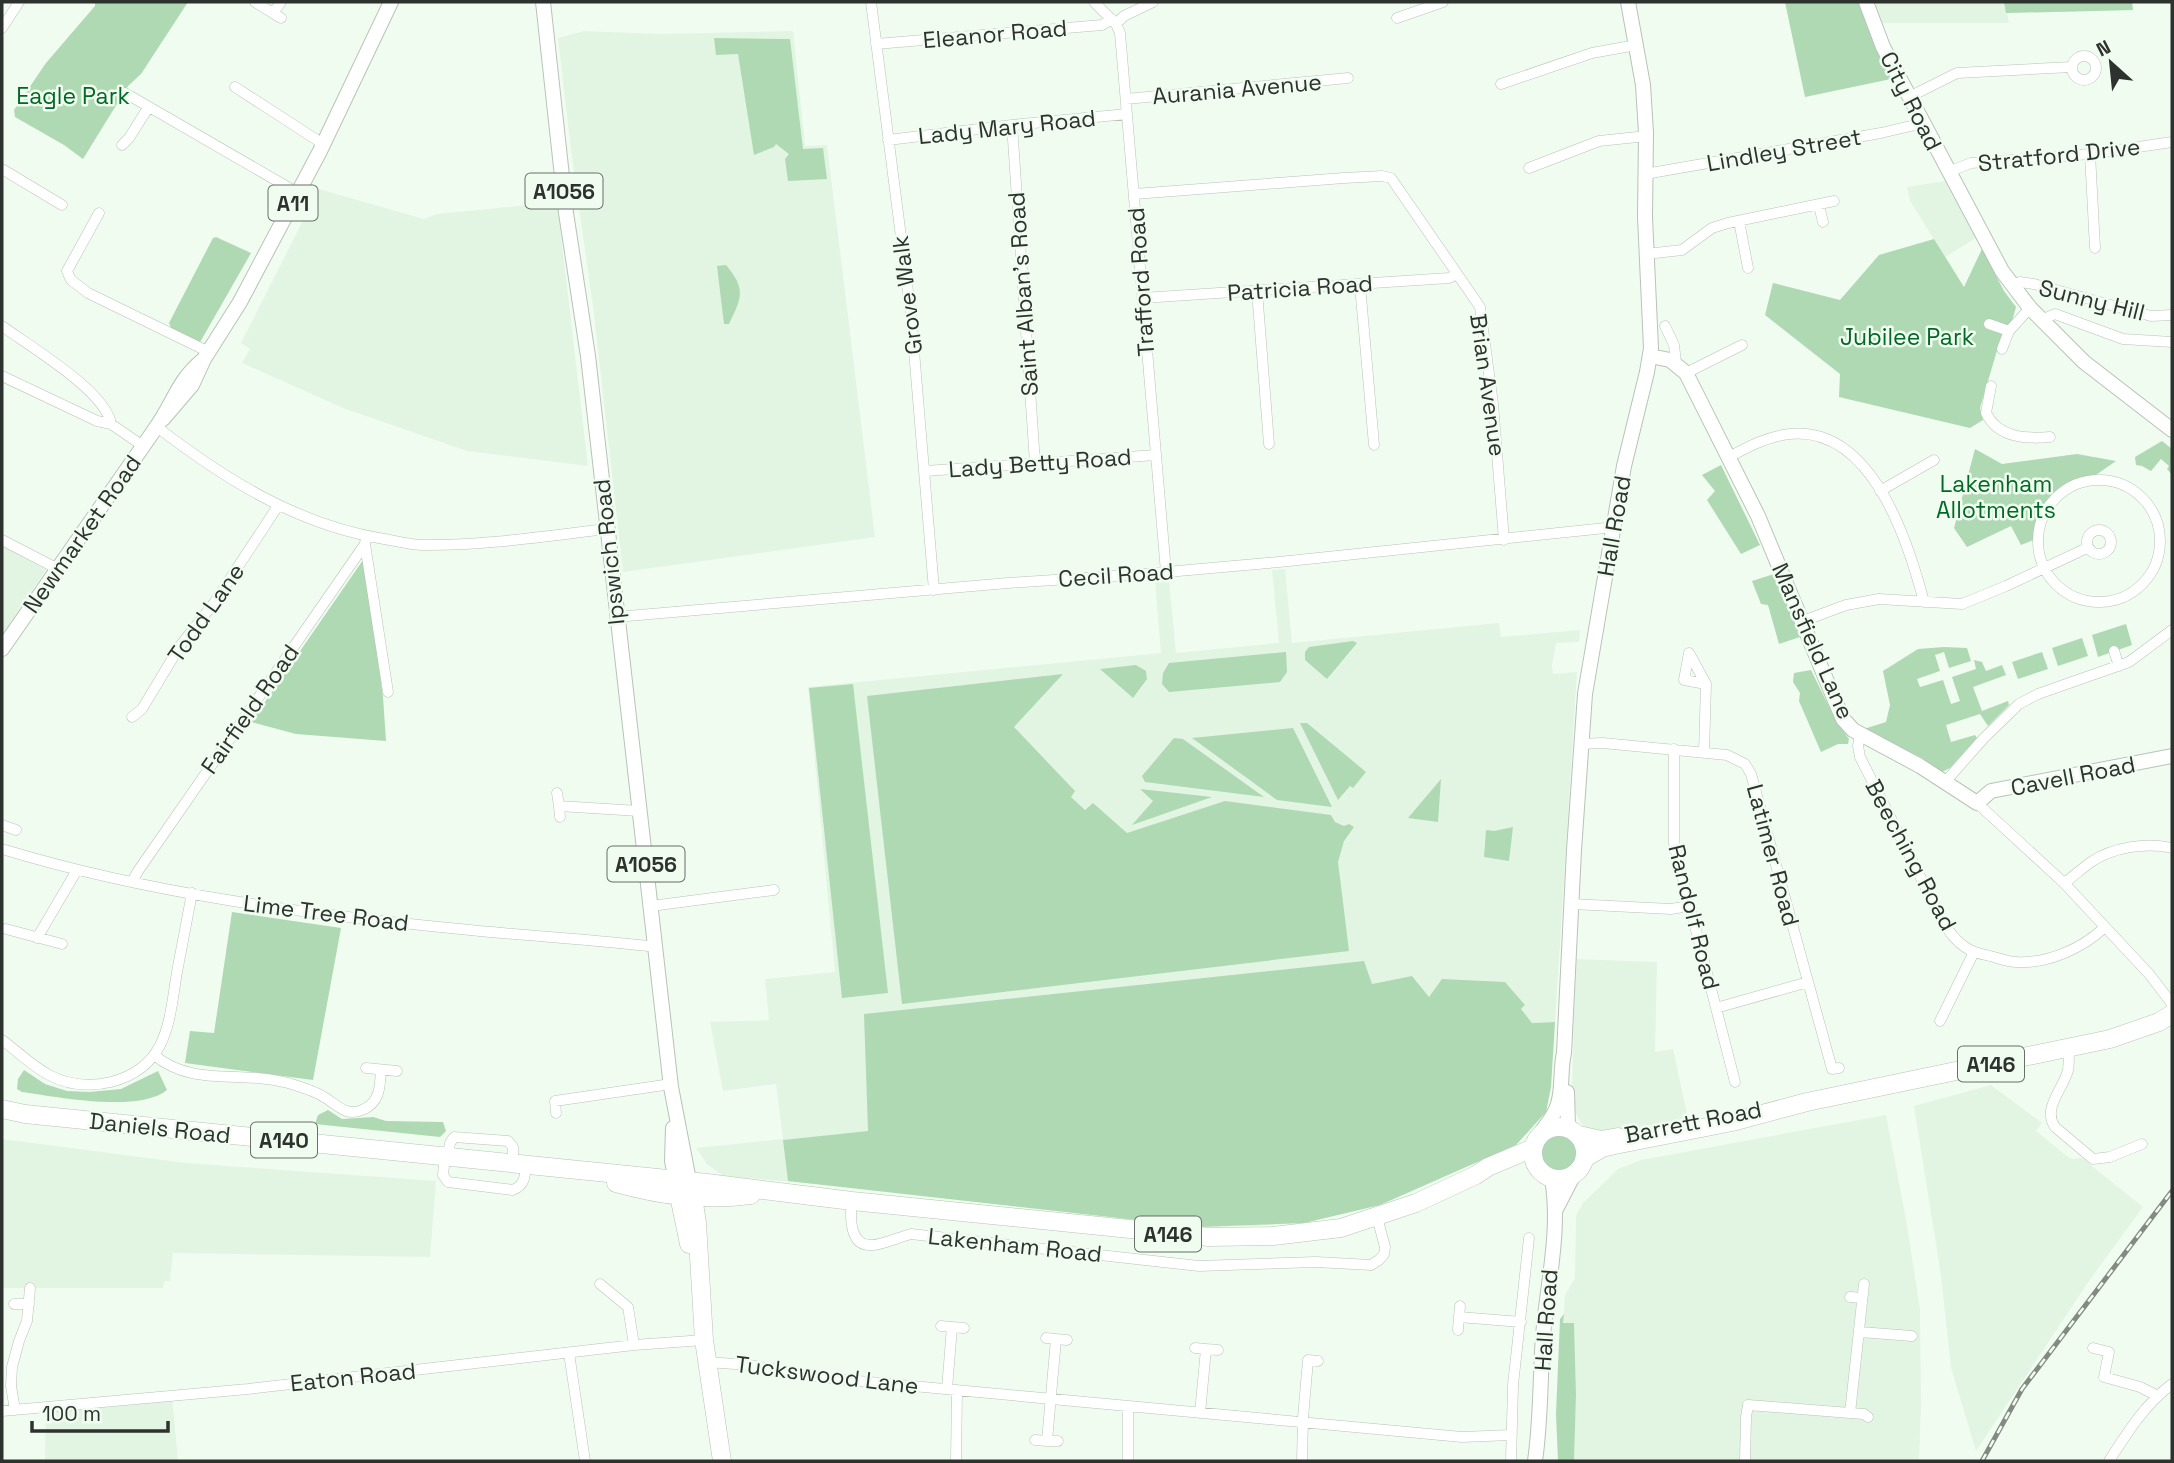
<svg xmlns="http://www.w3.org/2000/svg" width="2174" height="1463" font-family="'Space Grotesk',sans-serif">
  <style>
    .built { fill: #e2f5e3 }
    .green { fill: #aed9b2 }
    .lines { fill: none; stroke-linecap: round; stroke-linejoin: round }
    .street-casing { stroke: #b8c3b8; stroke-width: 11 }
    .secondary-casing { stroke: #b8c3b8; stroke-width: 16 }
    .primary-casing { stroke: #b8c3b8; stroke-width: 16 }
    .highway-casing { stroke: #b8c3b8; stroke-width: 19 }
    .street { stroke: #fff; stroke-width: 10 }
    .secondary { stroke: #fff; stroke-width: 14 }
    .primary { stroke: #fff; stroke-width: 14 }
    .highway { stroke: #fff; stroke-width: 18 }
    .rail-casing { stroke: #838a83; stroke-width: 5 }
    .rail { stroke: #f0fcf0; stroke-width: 2.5; stroke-dasharray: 8; stroke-linecap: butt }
    .labels { text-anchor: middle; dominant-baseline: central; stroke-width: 5; stroke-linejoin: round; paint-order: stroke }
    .shield { fill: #f0fcf0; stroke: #686f68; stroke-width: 2 }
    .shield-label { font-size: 21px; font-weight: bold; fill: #2e322e }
    .street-label { font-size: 23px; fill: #2e322e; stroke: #f0fcf0 }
    .park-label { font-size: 23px; fill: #006924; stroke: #f0fcf0 }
  </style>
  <rect width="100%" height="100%" fill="#f0fcf0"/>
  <path class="built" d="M1875,2H2132L2133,10L2007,13L2009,23H1882Z
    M584,31L660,34L793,31L805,146L827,145L875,537L623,572L594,314L571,150L558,38Z
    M1945,181L1976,238L1945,257L1910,201L1907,187Z
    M319,189L424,219L437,214L557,202L588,466L467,451L343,408L242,363L250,349L241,343Z
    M2,546L46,570L2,635Z
    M1285,569L1292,643L1499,623L1501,637L1580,630L1579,642L1556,643L1552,665L1553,674L1577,672L1555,1022L1532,1023L1521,1009L1525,1006L1429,998L1412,976L1372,984L1339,1173L1380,1205L1304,1223L1252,1226L1199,1227L862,1188L723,1176L707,1164L696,1148L783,1139L776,1084L723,1091L710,1022L769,1020L765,979L835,972L808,687L1161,653L1155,581H1161L1169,580L1176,653L1279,643L1272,570Z
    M1575,959L1657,962L1655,1052L1673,1049L1688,1119L1603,1133L1583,1126L1574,1110L1572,1094Z
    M1991,1085L2042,1123L2036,1131L2067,1156L2072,1159L2082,1158L2143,1207L2091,1278L1976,1451L1951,1368L1941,1276L1914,1106Z
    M1886,1115L1906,1219L1920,1309L1921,1406L1919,1461H1574L1576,1395L1574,1324L1563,1323L1565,1295L1575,1278L1576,1215L1583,1203L1618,1169L1641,1160Z
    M2,1139L186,1163L436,1181L430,1257L173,1253L170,1281H164L163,1288H2Z
    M172,1397L178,1461H45L46,1406Z"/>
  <path class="green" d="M95,2H188L141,74L128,86L83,159L64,145L15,117L14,110L46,63L95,6Z
    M1785,2H1859L1891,79L1805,97Z
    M2004,2H2132L2133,10L2006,13Z
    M714,38L790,39L803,149L823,148L827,179L788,181L785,159L789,154L776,144L774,147L754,155L738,54L716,55Z
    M216,237L251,253L199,344L172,330L169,323L213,238Z
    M1934,239L1964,287L1982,249L2004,291L2016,307L2012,321L2001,337L1980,408L1983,420L1970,428L1839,397L1840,374L1765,315L1773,283L1840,300L1879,255Z
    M726,265C746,289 742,297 729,324H724L717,266Z
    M2162,441L2172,449V475L2167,469L2169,466L2161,459L2151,471L2142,466L2136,465L2135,457Z
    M1975,449L2002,464L2077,454L2116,461L2093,477L2067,486L2053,496L2042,510L2036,539L2021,545L2011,526L1967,547L1954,528Z
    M1721,465L1760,545L1741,554L1707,500L1715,491L1702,475Z
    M363,560L365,562L383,697L386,741L296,734L251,722Z
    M1774,574L1800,637L1779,644L1768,605L1761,604L1752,581Z
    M2126,624L2132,645L2098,657L2092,635Z
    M2082,638L2088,656L2058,666L2052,648Z
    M1353,641L1357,643L1327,679L1305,660V652L1309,647Z
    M1944,647L1967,648L1971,661L1949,668L1944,652L1935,655L1940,671L1917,679L1920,687L1943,680L1951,704L1960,701L1952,677L1976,669L1974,660L1982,662L1986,671L2002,665L2006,675L1973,687L1982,711L2008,701L2009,705L1988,726L1980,714L1946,725L1951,742L1975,735L1977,738L1950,768L1942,772L1922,758L1864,729L1886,722L1890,705L1883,671L1918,649Z
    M1286,652L1287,672L1280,682L1169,692L1162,684L1163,673L1169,663Z
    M2042,652L2048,669L2018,679L2012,662Z
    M1136,665L1146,671L1147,679L1133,698L1100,669Z
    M1811,670L1836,721L1849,739L1848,744H1838L1821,752L1799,701L1800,693L1793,682L1794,673Z
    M1063,674L1014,727L1075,791L1071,797L1085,810L1093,803L1127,833L1225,801L1331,815L1335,822L1344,826L1349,824L1354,827L1344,841L1338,862L1349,951L902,1004L867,696Z
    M853,684L888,993L842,998L809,688Z
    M1300,723H1307L1366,772L1353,788L1350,786L1338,800Z
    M1293,728L1332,807L1277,800L1192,738Z
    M1174,738L1183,739L1264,797L1145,782L1142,776Z
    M1441,779L1438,822L1408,818Z
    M1140,789L1212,797L1132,825L1153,801Z
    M1513,827L1509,861L1484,857L1486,830L1494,831Z
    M232,912L341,928L313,1080L185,1063L190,1031L214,1033Z
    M1364,961L1372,984L1412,976L1429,997L1442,979L1505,982L1525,1005L1521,1009L1532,1023L1555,1022L1551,1087L1546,1112L1516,1145L1380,1205L1304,1223L1199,1227L788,1181L783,1140L868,1131L864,1014Z
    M24,1070L45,1084L67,1091L89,1092L121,1089L158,1071L167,1090C139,1113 57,1097 22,1092L17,1089L18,1079Z
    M328,1110L342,1119L373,1117L386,1121L443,1122L446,1131L440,1137L315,1124L318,1115Z
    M1539 1154a20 20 0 1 1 40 0a20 20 0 1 1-40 0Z
    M1564,1314L1563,1323H1574L1576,1395L1574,1461H1558L1556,1414L1560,1319Z"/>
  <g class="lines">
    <g class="street-casing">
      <path id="street" d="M255,2L281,18
        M871,2L911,315L934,590
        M1094,2L1116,24L1120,33L1166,572
        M273,13L281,2
        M1397,18L1443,2
        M1116,24L1124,16L1153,2
        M2,28L19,2
        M876,44L1102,25L1112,19
        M2072 68a12 12 0 1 1 24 0a12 12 0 1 1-24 0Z
        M1501,84L1592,53L1636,45
        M235,87L323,144
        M125,93L298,193
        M1909,97L1957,73L2072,67
        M1126,99L1348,78
        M1012,125L1035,463
        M888,140L1012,125L1127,114
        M122,145L129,138L148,108
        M2090,154L2095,248
        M1529,168L1599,141L1647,136
        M2,169L62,205
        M1948,172L1971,163L2090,154L2172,142
        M1645,174L1881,133L1923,123
        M1134,194L1344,178L1382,176L1391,178L1480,307L1493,404L1504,540
        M1819,206L1823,222
        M99,213L67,271L71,280L88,293L209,352
        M1739,221L1748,268
        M1646,254L1682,250L1712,228L1728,223L1834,201
        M1360,285L1374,445
        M2012,285L2020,282L2034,284L2151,316L2172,315
        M1257,291L1269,444
        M1142,298L1449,278L1457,274
        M2041,320L2055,314L2123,339L2172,342
        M1989,324L2009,331
        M2,326C29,346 106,391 111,424
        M1665,326L1674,345L1676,363
        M2002,349L2009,331L2030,308
        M1686,373L1742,345
        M2,376L97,421L111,424L143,446
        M1991,386L1986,413C1998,438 2026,439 2050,437
        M157,427C226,480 298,525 384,539C396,541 409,544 421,545C483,546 546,536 607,529
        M1729,457C1748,447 1768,436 1790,434C1872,426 1908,541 1924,602
        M925,471L1156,455
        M2038 541a61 61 0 1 1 122 0a61 61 0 1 1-122 0Z
        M1880,491L1934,460
        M2087 542a12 12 0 1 1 24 0a12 12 0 1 1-24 0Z
        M2,540L58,569
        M365,544L388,692
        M616,617L1008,583L1144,574L1279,562L1615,527
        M1803,621L1846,605L1879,599L1962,604L2006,586L2087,548
        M2114,651L2119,666
        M1689,653L1706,684L1704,752
        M1689,653L1684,680L1706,684
        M132,717L142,709L180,646L214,603L278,506
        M1860,734L1858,746L1860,757L1941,918C1947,929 1954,940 1965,947C1973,953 1981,954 1990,956C1998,958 2008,962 2016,962C2048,964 2083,948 2105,927
        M1580,744L1603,743L1727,755L1745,764L1751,774L1832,1069L1839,1068
        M1674,749V844L1735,1082
        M1946,781L1984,738L2019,704L2038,694L2129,662L2172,630
        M557,793L559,806
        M1977,803L2064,883L2150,975L2172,1004
        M560,817L559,806L639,811
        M2,825L16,830
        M2,849C150,894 306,914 460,929C525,936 591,939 656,947
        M132,882L138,871L365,544L366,536
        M2064,883C2073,877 2081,869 2091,862C2113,847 2147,842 2172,848
        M1572,904L1671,909L1689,906
        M651,906L774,890
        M6,929L62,944
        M37,938L77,870
        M1716,1008L1808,982
        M1940,1021L1974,952
        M2,1040C17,1051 32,1066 49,1075C68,1085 90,1087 111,1082C169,1067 169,1020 177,972C182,945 187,919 192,893
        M2068,1048C2069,1057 2070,1067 2066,1076C2060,1092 2043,1110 2055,1127L2093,1159L2110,1157L2142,1144
        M154,1055C194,1088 242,1070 288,1083C300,1087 313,1090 324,1097C336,1104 346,1117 362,1110C380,1103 380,1087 381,1070
        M366,1068L397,1071
        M556,1113L555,1101L671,1084
        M445,1156L443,1175L448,1182L513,1190C525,1185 525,1176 526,1165
        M448,1156L450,1143L454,1137L508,1141L513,1147V1163
        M852,1201C850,1216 849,1247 872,1245C882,1245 899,1237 911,1234L1199,1266L1316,1262L1371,1265L1379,1260L1384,1254L1385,1247L1377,1217
        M600,1284L628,1307L634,1345
        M1850,1297L1862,1298
        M14,1304H29
        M1460,1306L1459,1317L1521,1322
        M941,1326L952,1327
        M1458,1330L1459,1317
        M1860,1332L1912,1336
        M1046,1338L1056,1339
        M1195,1348L1206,1349
        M2093,1348L2109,1352L2104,1377L2140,1387L2158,1396
        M569,1353L585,1461
        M707,1362L749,1365L826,1378L1462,1437L1511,1435
        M947,1389L952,1327L964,1328
        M15,1410L11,1386L12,1367L19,1341L27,1321L30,1288
        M2,1411L248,1389L634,1345L704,1340
        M1200,1413L1206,1349L1218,1350
        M1850,1413L1864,1414L1868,1417
        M1035,1440L1047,1441
        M1058,1441H1047L1056,1339L1067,1340
        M956,1461L957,1390
        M1128,1461V1408
        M1302,1461L1303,1418L1308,1360L1318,1361
        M1511,1461L1513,1385L1529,1238
        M1745,1461L1746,1417L1748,1405L1850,1413L1864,1284
        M2109,1461C2127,1433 2145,1404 2172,1384"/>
    </g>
    <g class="secondary-casing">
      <path id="secondary" d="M1866,2L1883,47L2002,271L2030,308L2084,362L2172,430
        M1650,356L1670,360L1686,373L1758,516L1833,696L1843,719L1853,730L1920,766L1977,803L1991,791L2172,756
        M1567,1092L1568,1128
        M1540,1134C1546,1125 1555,1115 1558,1104C1563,1088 1560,1070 1564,1053L1574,850L1585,694L1624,466L1647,372L1651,348L1645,217L1646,133L1643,85L1628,2
        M1556,1209L1573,1176
        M1535,1461C1541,1420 1540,1378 1543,1336C1547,1285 1561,1230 1552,1179"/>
    </g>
    <g class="primary-casing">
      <path id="primary" d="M543,2L566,213L588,356L671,1087L691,1191
        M163,419L192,385L204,359L240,302L320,151L391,2
        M2,649C53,576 104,502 155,429C174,403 177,381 203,360
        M673,1128L672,1161L676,1181"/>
    </g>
    <g class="highway-casing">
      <path id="highway" d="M2,1109L25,1114L707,1183L852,1201L1209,1237L1273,1236L1341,1228L1416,1203L1476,1175L1488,1167L1533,1148
        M1533 1153a26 26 0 1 1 52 0a26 26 0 1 1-52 0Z
        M1579,1135L1601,1140L1618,1137
        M1585,1158L1602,1148L1615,1145L1732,1122L1807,1102L2110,1039L2159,1022L2172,1014
        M616,1183C663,1196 702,1201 751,1195
        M677,1186L689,1244
        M693,1197L697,1223L704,1340L722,1461"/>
    </g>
    <use href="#street" class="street"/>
    <use href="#secondary" class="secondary"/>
    <use href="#primary" class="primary"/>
    <use href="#highway" class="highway"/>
    <g class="rail-casing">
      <path id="rail" d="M1982,1461L2022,1389L2172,1191"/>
    </g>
    <use href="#rail" class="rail"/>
  </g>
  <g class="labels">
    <g class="shield">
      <rect x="525.5" y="173.5" width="77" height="35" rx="5"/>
      <rect x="268.5" y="185.5" width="49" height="35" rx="5"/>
      <rect x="607.5" y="846.5" width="77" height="35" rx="5"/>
      <rect x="1958" y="1046.5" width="66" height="35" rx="5"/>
      <rect x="251" y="1122.5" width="66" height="35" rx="5"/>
      <rect x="1135" y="1216.5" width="66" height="35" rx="5"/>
    </g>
    <g class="shield-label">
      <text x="564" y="191">A1056</text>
      <text x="293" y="203">A11</text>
      <text x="646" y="864">A1056</text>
      <text x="1991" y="1064">A146</text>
      <text x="284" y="1140">A140</text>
      <text x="1168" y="1234">A146</text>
    </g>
    <g class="street-label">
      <text transform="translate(995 34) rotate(-5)">Eleanor Road</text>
      <text transform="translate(1237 89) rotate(-5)">Aurania Avenue</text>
      <text transform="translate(1911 101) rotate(63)">City Road</text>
      <text transform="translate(1007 127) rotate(-6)">Lady Mary Road</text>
      <text transform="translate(1784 150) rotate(-10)">Lindley Street</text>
      <text transform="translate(2059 155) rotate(-6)">Stratford Drive</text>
      <text transform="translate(1141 282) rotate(-94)">Trafford Road</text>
      <text transform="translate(1300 288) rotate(-4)">Patricia Road</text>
      <text transform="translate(1023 294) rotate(-94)">Saint Alban's Road</text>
      <text transform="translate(907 295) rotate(-97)">Grove Walk</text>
      <text transform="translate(2092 300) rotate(14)">Sunny Hill</text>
      <text transform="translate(1488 385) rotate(82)">Brian Avenue</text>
      <text transform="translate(1040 463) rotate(-4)">Lady Betty Road</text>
      <text transform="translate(1614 526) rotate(-80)">Hall Road</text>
      <text transform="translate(82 534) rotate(-55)">Newmarket Road</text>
      <text transform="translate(609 552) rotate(-96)">Ipswich Road</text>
      <text transform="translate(1116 575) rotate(-4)">Cecil Road</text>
      <text transform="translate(206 613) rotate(-55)">Todd Lane</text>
      <text transform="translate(1813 641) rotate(66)">Mansfield Lane</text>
      <text transform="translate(250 709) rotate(-55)">Fairfield Road</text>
      <text transform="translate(2073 776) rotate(-11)">Cavell Road</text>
      <text transform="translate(1773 855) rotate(75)">Latimer Road</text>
      <text transform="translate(1911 855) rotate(62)">Beeching Road</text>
      <text transform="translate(326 913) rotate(7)">Lime Tree Road</text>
      <text transform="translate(1694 917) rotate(76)">Randolf Road</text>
      <text transform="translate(1693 1122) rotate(-11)">Barrett Road</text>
      <text transform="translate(160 1128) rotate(6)">Daniels Road</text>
      <text transform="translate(1015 1245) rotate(6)">Lakenham Road</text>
      <text transform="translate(1546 1320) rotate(-86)">Hall Road</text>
      <text transform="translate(827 1375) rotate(7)">Tuckswood Lane</text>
      <text transform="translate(353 1377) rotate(-6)">Eaton Road</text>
    </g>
    <g class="park-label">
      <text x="73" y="96">Eagle Park</text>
      <text x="1907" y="337">Jubilee Park</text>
      <text x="1996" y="484">Lakenham<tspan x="1996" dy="26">Allotments</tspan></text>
    </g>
  </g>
  <rect width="2174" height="1463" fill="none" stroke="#2e322e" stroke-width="7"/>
  <g transform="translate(2111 63) rotate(333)" stroke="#f0fcf0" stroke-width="5" paint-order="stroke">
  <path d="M0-5L12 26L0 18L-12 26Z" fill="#2e322e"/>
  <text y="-10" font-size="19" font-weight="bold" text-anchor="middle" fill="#2e322e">N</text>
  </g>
  <path d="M32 1421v10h136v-10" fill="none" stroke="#2e322e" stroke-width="3.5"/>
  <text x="42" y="1421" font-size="21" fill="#2e322e" stroke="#f0fcf0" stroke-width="5" paint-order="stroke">100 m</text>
</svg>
